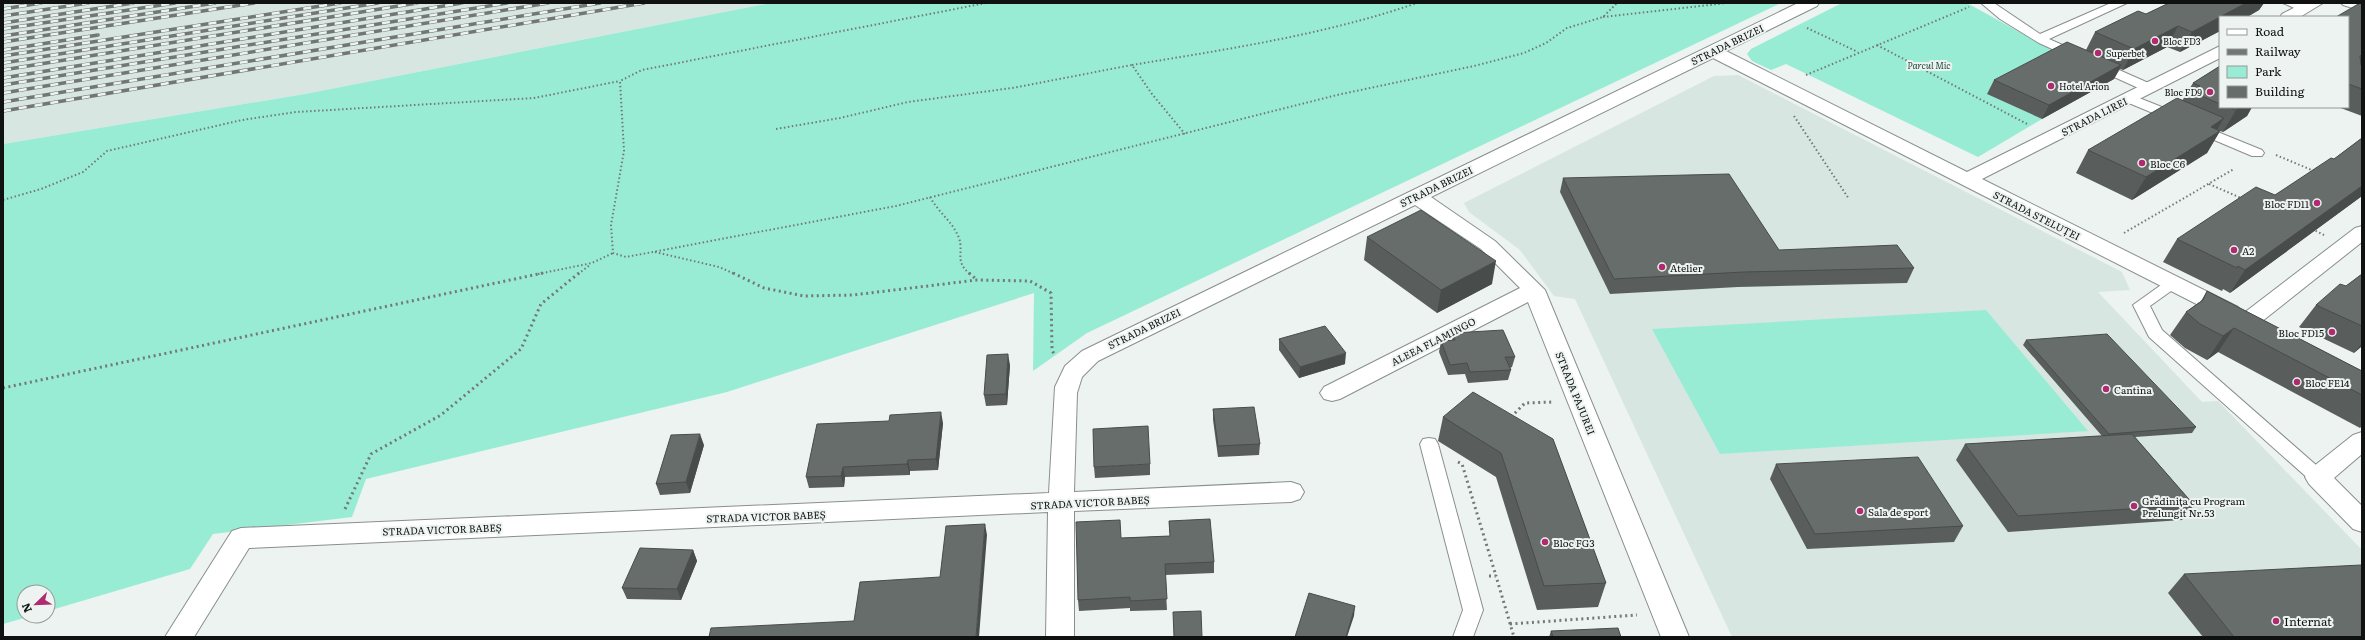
<svg xmlns="http://www.w3.org/2000/svg" width="2365" height="640" font-family="Literata,serif">
  <style>
    .built { fill: #d7e6e1 }
    .green { fill: #99ecd4 }
    .lines { fill: none; stroke-linecap: round; stroke-linejoin: round }
    .service-casing { stroke: #898f8d; stroke-width: 2 }
    .minor-casing { stroke: #898f8d; stroke-width: 2 }
    .path-far1 { stroke: #747877; stroke-width: 2; stroke-dasharray: 1.5 2.5; stroke-linecap: butt }
    .path { stroke: #747877; stroke-width: 3; stroke-dasharray: 2 3.5; stroke-linecap: butt }
    .service { fill: #fff; fill-rule: evenodd }
    .minor { fill: #fff; fill-rule: evenodd }
    .rail-casing { stroke: #727675; stroke-width: 3.5 }
    .rail { stroke: #ecf3f0; stroke-width: 2.5; stroke-dasharray: 8; stroke-linecap: butt }
    .wall { fill: #595e5c }
    .shaded-wall { fill: #484c4b }
    .building { fill: #676d6b; stroke: #484c4b }
    .poi-dot { fill: #b02a6f; stroke: #ecf3f0; stroke-width: 1.5 }
    .labels { text-anchor: middle; dominant-baseline: central; stroke-width: 4; stroke-linejoin: round; paint-order: stroke }
    .far-poi-label { font-size: 9px; fill: #101212; stroke: #ecf3f0; text-anchor: start }
    .far-park-label { font-size: 9px; font-style: italic; fill: #224c41; stroke: #ecf3f0 }
    .street-label { font-size: 10px; fill: #101212; stroke: #ecf3f0 }
    .poi-label { font-size: 10px; fill: #101212; stroke: #ecf3f0; text-anchor: start }
    .near-poi-label { font-size: 12px; fill: #101212; stroke: #ecf3f0; text-anchor: start }
  </style>
  <rect width="100%" height="100%" fill="#ecf3f0"/>
  <path class="built" d="M3,3H771L305,94L3,144Z
    M1738,75L2122,272L2130,290L2098,292L2202,402L2218,401L2362,550V637H1732L1575,299L1554,296L1520,250L1469,212L1464,203L1714,76Z"/>
  <path class="green" d="M771,3H1781L1087,333L1033,371L1034,293L727,392L366,479L352,517L213,534L190,569L48,611V592H24V616H31L3,624V144L305,94Z
    M1842,3H1967L2061,55L1988,94L2042,119L1978,157L1786,64L1771,70L1752,61L1747,54L1751,49Z
    M1986,310L2088,431L1720,454L1652,329Z"/>
  <g class="lines">
    <g class="service-casing">
      <path id="service" d="M1981,3H1994L2040,34L2111,3H2127L2049,39L2153,85L2155,88L2149,92L2145,91L2039,43L2000,19Z
        M2283,3H2299L2309,9L2303,12Z
        M2341,3L2362,4V11L2343,5Z
        M2129,94L2182,115L2184,118L2182,121H2172L2124,101L2123,98L2124,95Z
        M2198,124L2262,150L2264,153L2262,156H2252L2193,131L2191,128Z
        M2173,278L2178,280L2181,283L2178,286L2150,306L2162,330L2324,472L2327,477L2324,482L2318,484L2312,482L2149,337L2133,305L2168,280Z
        M1429,438L1435,439L1438,444L1483,610L1473,637H1453L1463,610L1420,444L1423,439Z"/>
    </g>
    <g class="minor-casing">
      <path id="minor" d="M1798,3H1819L1817,6L1726,51L1967,172L2220,46V58L1982,179L2238,307L2241,312L2238,317L2230,319L2222,317L1713,58L1431,197L1495,241L1545,290L1689,637H1661L1528,302L1340,399L1332,401L1324,399L1320,393L1324,387L1520,288L1481,249L1415,205L1098,361L1082,377L1077,393L1074,492L1291,482L1300,485L1304,492L1300,499L1291,502L1074,511V637H1046L1048,512L249,548L194,637H165L232,531L241,528L1049,493L1055,387L1065,366L1082,351Z
        M2303,3H2323L2300,17H2280L2282,14Z
        M2362,226V242L2256,326L2248,328L2240,326L2237,321L2240,316L2355,228Z
        M2362,432V454L2334,478L2362,506V532L2353,529L2309,484L2305,477L2309,470L2353,435Z"/>
    </g>
    <path class="path-far1" d="M986,3L642,70L620,81L624,151L611,225L613,253L626,257L896,206L1337,95L1474,66L1524,53L1546,43L1567,28L1603,17L1617,3
      M1603,17L1727,3
      M1807,28L1858,52
      M1877,45L2029,125
      M1132,65C1228,49 1324,35 1417,3
      M1806,75L1969,7
      M1794,116L1849,199
      M776,129L840,118L908,102L1012,88L1132,65L1152,94L1185,134
      M2276,155L2314,171
      M2209,184L2241,198
      M930,197C938,212 953,222 959,238C964,253 954,261 970,274
      M3,200L41,189L83,172L107,151L242,120L296,112L534,98L620,81
      M2312,229L2324,235
      M2124,233L2234,169
      M655,252L719,267L735,274
      M538,274L592,263L613,253
      M578,274L590,265"/>
    <path class="path" d="M733,273L764,288L804,296L853,295L977,280L1030,281L1051,293L1052,350L1055,356
      M969,273L977,280
      M3,388L543,273
      M1511,417L1525,403L1553,402
      M1458,462L1462,464L1496,576
      M345,509L371,454L441,415L521,349L541,304L579,273
      M1489,576H1496L1514,637
      M1510,624L1637,615"/>
    <use href="#service" class="service"/>
    <use href="#minor" class="minor"/>
    <g class="rail-casing">
      <path id="rail" d="M3,9L41,3
        M3,16L88,3
        M3,23L133,3
        M3,29L175,3
        M3,36L215,3
        M3,42L254,3
        M3,50L98,35
        M3,56L340,3
        M3,63L378,3
        M3,70L417,3
        M3,78L462,3
        M3,85L507,3
        M3,93L548,3
        M3,102L600,3
        M3,111L644,3"/>
    </g>
    <use href="#rail" class="rail"/>
  </g>
  <path class="wall" d="M2169,3H2264L2259,10L2247,17H2220V31L2180,52L2167,47L2123,70L2120,69L2114,79L2042,119L1987,94L1994,80L2086,50L2095,32L2146,14Z
    M2362,3V116L2338,107H2348V17Z
    M2220,66V107H2252L2247,116L2223,132L2217,130L2220,131L2207,153L2132,200L2076,173L2088,150L2182,101L2193,83Z
    M2362,138V196L2230,293L2223,289L2222,291L2163,262L2177,239L2275,195L2334,159Z
    M1563,178L1779,250L1914,268L1907,283L1738,287L1610,294L1560,192Z
    M1367,237L1492,284L1437,313L1364,260Z
    M2362,274V346L2354,353L2299,327L2316,305L2346,286Z
    M2207,291L2362,371V426L2360,428L2218,352L2207,360L2185,348L2170,335L2186,312L2201,301Z
    M1453,333L1515,357L1512,367L1510,368L1511,370L1508,380L1468,383L1465,374L1448,375L1439,352L1441,341L1452,340Z
    M1279,339L1345,364L1299,378L1279,350Z
    M2026,340L2196,427L2192,433L2135,437L2194,505L2182,520L2008,532L1956,460L1965,444L2102,436L2023,345Z
    M1010,365L1007,405L986,406L984,395Z
    M1213,409L1260,444L1259,455L1218,457L1213,420Z
    M1443,417L1553,439L1606,583L1598,607L1537,610L1496,477L1438,441Z
    M943,423L938,470L910,471V475L845,477L844,487L809,488L806,477Z
    M704,445L690,493L660,495L656,484Z
    M1150,464V475L1095,478L1094,467Z
    M1776,464L1963,526L1954,542L1807,549L1770,479Z
    M1169,521L1214,562V573L1165,575L1167,610L1130,611V608L1079,611L1078,600L1121,538L1170,536Z
    M693,550L697,561L681,600L627,599L622,588Z
    M2184,574L2362,637H2203L2168,593Z
    M1551,631L1621,637H1549Z"/>
  <path class="shaded-wall" d="M2246,3H2264L2259,10L2247,17H2220V31L2180,52L2192,32Z
    M2178,26L2167,47L2123,70L2134,49Z
    M2121,65L2114,79L2042,119L2049,105Z
    M2241,107H2252L2247,116L2223,132L2236,110Z
    M2224,118L2214,135L2220,131L2207,153L2132,200L2146,177L2211,127Z
    M2362,186V196L2230,293L2245,270Z
    M1496,261L1492,284L1437,313L1441,290Z
    M2234,328L2218,352L2207,360L2223,336Z
    M2362,343V346L2354,353Z
    M1346,353L1345,364L1299,378L1300,367Z
    M1008,354L1010,365L1007,405L1006,394Z
    M941,412L943,423L938,470L936,459Z
    M700,434L704,445L690,493L686,482Z
    M908,460L910,471V475L907,464Z
    M843,467L845,477L844,487L841,476Z
    M985,524L987,535L979,637H976Z
    M693,550L697,561L681,600L677,589Z
    M1355,606L1354,616L1347,637H1346Z"/>
  <path class="building" d="M2169,3H2246L2192,32L2178,26L2134,49L2095,32L2138,11L2146,14Z
    M2360,3H2362V55L2360,56L2361,65H2362V89L2348,84V17H2336Z
    M2067,42L2121,65L2049,105L1994,80Z
    M2220,66V104L2190,91L2200,86L2193,83Z
    M2177,98L2224,118L2211,127L2220,131L2146,177L2088,150Z
    M2228,107H2241L2236,110Z
    M2362,138V186L2245,270L2238,266L2237,268L2177,239L2256,187L2275,195L2331,158L2334,159Z
    M1729,174L1779,250L1897,245L1914,268L1744,272L1614,279L1563,178Z
    M1421,210L1496,261L1441,290L1367,237Z
    M2362,274V326L2316,305L2340,284L2346,286Z
    M2207,291L2362,371V395L2234,328L2223,336L2200,324L2186,312L2203,300Z
    M1325,326L1346,353L1300,367L1279,339Z
    M1503,330L1515,357H1505L1511,370L1470,372L1467,363L1450,365L1441,341L1455,340L1453,333Z
    M2107,334L2196,427L2109,434L2026,340Z
    M1008,354L1006,394L984,395L987,355Z
    M1473,392L1553,439L1606,583L1544,586L1501,453L1443,417Z
    M1254,407L1260,444L1218,446L1213,409Z
    M941,412L936,459L908,460L907,464L843,467L841,476L806,477L817,424L889,421L890,415Z
    M1148,426L1150,464L1094,467L1093,429Z
    M700,434L686,482L656,484L671,435Z
    M2132,434L2194,505L2018,516L1965,444Z
    M1918,457L1963,526L1815,534L1776,464Z
    M1210,519L1214,562L1165,564L1167,599L1130,601V597L1078,600L1076,522L1120,520L1121,538L1170,536L1169,521Z
    M985,524L976,637H709L711,628L854,621L860,582L940,577L946,526Z
    M640,548L693,550L677,589L622,588Z
    M2361,565L2362,566V637H2234L2184,574Z
    M1309,593L1355,606L1346,637H1295Z
    M1201,611L1202,637H1174L1173,612Z
    M1618,628L1621,637H1553L1551,631Z"/>
  <g class="poi-dot">
    <circle cx="2155" cy="41" r="4"/>
    <circle cx="2098" cy="53" r="4"/>
    <circle cx="2051" cy="86" r="4"/>
    <circle cx="2210" cy="92" r="4"/>
    <circle cx="2142" cy="163" r="4"/>
    <circle cx="2317" cy="203" r="4"/>
    <circle cx="2234" cy="250" r="4"/>
    <circle cx="1662" cy="267" r="4"/>
    <circle cx="2332" cy="332" r="4"/>
    <circle cx="2297" cy="382" r="4"/>
    <circle cx="2106" cy="389" r="4"/>
    <circle cx="2134" cy="506" r="4"/>
    <circle cx="1860" cy="511" r="4"/>
    <circle cx="1545" cy="542" r="4"/>
    <circle cx="2276" cy="621" r="4"/>
  </g>
  <g class="labels">
    <g class="far-poi-label">
      <text x="2163" y="41">Bloc FD3</text>
      <text x="2106" y="53">Superbet</text>
      <text x="2059" y="86">Hotel Arion</text>
      <text x="2202" y="92" text-anchor="end">Bloc FD9</text>
    </g>
    <g class="far-park-label">
      <text x="1929" y="65">Parcul Mic</text>
    </g>
    <g class="street-label">
      <text transform="translate(1727 44) rotate(-26)">STRADA BRIZEI</text>
      <text transform="translate(2094 116) rotate(-27)">STRADA LIREI</text>
      <text transform="translate(1436 186) rotate(-26)">STRADA BRIZEI</text>
      <text transform="translate(2037 215) rotate(27)">STRADA STELUȚEI</text>
      <text transform="translate(1144 328) rotate(-26)">STRADA BRIZEI</text>
      <text transform="translate(1433 341) rotate(-27)">ALEEA FLAMINGO</text>
      <text transform="translate(1576 393) rotate(68)">STRADA PAJUREI</text>
      <text transform="translate(1090 502) rotate(-3)">STRADA VICTOR BABEȘ</text>
      <text transform="translate(766 516) rotate(-2)">STRADA VICTOR BABEȘ</text>
      <text transform="translate(442 529) rotate(-2)">STRADA VICTOR BABEȘ</text>
    </g>
    <g class="poi-label">
      <text x="2150" y="163">Bloc C6</text>
      <text x="2309" y="203" text-anchor="end">Bloc FD11</text>
      <text x="2242" y="250">A2</text>
      <text x="1670" y="267">Atelier</text>
      <text x="2324" y="332" text-anchor="end">Bloc FD15</text>
      <text x="2305" y="382">Bloc FE14</text>
      <text x="2114" y="389">Cantina</text>
      <text x="2142" y="500">Grădinița cu Program<tspan x="2142" dy="12">Prelungit Nr.53</tspan></text>
      <text x="1868" y="511">Sala de sport</text>
      <text x="1553" y="542">Bloc FG3</text>
    </g>
    <g class="near-poi-label">
      <text x="2284" y="621">Internat</text>
    </g>
  </g>
  <rect width="2365" height="640" fill="none" stroke="#101212" stroke-width="8"/>
  <rect x="2219" y="16" width="130" height="92" fill="#ecf3f0" stroke="#949997"/>
  <rect x="2227" y="29" width="20" height="6" fill="#ffffff" stroke="#949997"/>
  <text x="2255" y="36" font-size="12" fill="#101212">Road</text>
  <rect x="2227" y="49" width="20" height="6" fill="#727675" stroke="#949997"/>
  <text x="2255" y="56" font-size="12" fill="#101212">Railway</text>
  <rect x="2227" y="66" width="20" height="12" fill="#99ecd4" stroke="#949997"/>
  <text x="2255" y="76" font-size="12" fill="#101212">Park</text>
  <rect x="2227" y="86" width="20" height="12" fill="#676d6b" stroke="#949997"/>
  <text x="2255" y="96" font-size="12" fill="#101212">Building</text>
  <g transform="translate(36 604) rotate(247)"><circle r="19" fill="#ecf3f0" stroke="#949997"/>
  <path d="M0-3L7 15L0 10L-7 15Z" fill="#b02a6f"/>
  <text y="-6" font-size="11" font-weight="bold" text-anchor="middle" fill="#101212">N</text>
  </g>
</svg>
